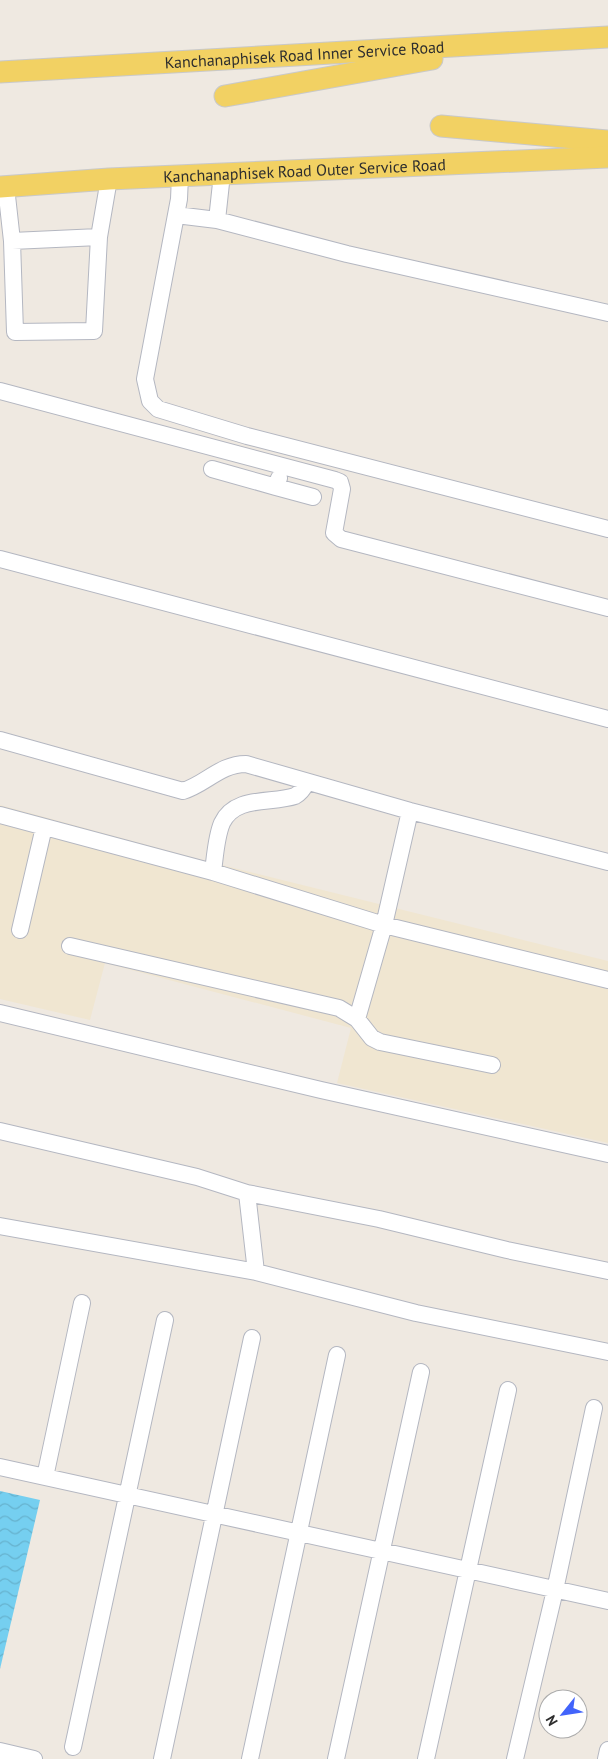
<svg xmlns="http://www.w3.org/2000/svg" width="608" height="1759" font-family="'PT Sans',sans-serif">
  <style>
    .education { fill: #f0e6d1 }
    .water { fill: url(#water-waves) }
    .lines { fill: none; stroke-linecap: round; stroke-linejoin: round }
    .minor-casing { stroke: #b4b7c1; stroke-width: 18 }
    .major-casing { stroke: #c9c9c9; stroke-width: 23 }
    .minor { stroke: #fff; stroke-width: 16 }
    .major { stroke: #f2d163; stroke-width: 21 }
    .labels { text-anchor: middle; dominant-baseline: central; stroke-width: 4; stroke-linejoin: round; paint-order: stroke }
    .street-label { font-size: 16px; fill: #2e2e2e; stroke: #fff }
  </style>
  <defs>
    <pattern id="water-waves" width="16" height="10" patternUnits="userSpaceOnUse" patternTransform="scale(1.25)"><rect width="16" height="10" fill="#75cff0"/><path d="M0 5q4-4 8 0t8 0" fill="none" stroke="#66b2ce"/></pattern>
  </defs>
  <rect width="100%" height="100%" fill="#efe9e1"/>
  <path class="education" d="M0,805L210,862L608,961V1143L337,1083L351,1028L105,963L90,1020L0,999Z"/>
  <path class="water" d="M0,1491L40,1500L0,1669Z"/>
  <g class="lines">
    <g class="minor-casing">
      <path id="minor" d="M180,176L179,199L145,379L150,401L158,409L247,436L608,529
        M6,187L12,241L15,332L94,331L99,237L109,179
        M176,215L217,220L347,254L608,313
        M217,220L222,174
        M12,241L99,237
        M0,391L335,480L340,482L342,489L334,533L341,539L608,608
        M212,469L276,487
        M279,478L276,487L313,497
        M0,559L608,719
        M0,740L183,791C206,784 220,764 246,764L410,811L608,862
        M0,815L213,872L384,925L608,980
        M213,872C215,857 216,837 222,823C235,795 272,804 295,796C301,793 304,788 307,782
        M20,930L44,827
        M70,946L339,1008L357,1019L384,925L410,811
        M0,1013L321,1090L608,1154
        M357,1019L372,1038L380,1042L492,1065
        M0,1131L197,1177L247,1193L379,1219L507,1250L608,1271
        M247,1193L256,1272
        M0,1226L256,1272L416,1313L608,1352
        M0,1467L608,1601
        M45,1477L82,1303
        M73,1747L165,1320
        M0,1751L34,1759
        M162,1759L252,1338
        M250,1759L337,1355
        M336,1759L421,1372
        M426,1759L508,1390
        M515,1759L555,1590L594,1408
        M606,1759L608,1750"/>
    </g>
    <g class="major-casing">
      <g id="major">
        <path id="s1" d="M0,72L608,37"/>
        <path d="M225,96L432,59"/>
        <path d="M441,126L608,141"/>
        <path id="s2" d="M0,187L109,179L608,157"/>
      </g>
    </g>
    <use href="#minor" class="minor"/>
    <use href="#major" class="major"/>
  </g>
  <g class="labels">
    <g class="street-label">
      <text stroke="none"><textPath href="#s1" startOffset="305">Kanchanaphisek Road Inner Service Road</textPath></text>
      <text stroke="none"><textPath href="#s2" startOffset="305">Kanchanaphisek Road Outer Service Road</textPath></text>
    </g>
  </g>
  <g transform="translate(563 1714) rotate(240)"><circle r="24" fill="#ffffff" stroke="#ababab"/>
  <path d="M0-4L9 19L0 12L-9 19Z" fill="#4264fb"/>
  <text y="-8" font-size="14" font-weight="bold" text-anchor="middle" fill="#2e2e2e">N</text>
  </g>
</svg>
